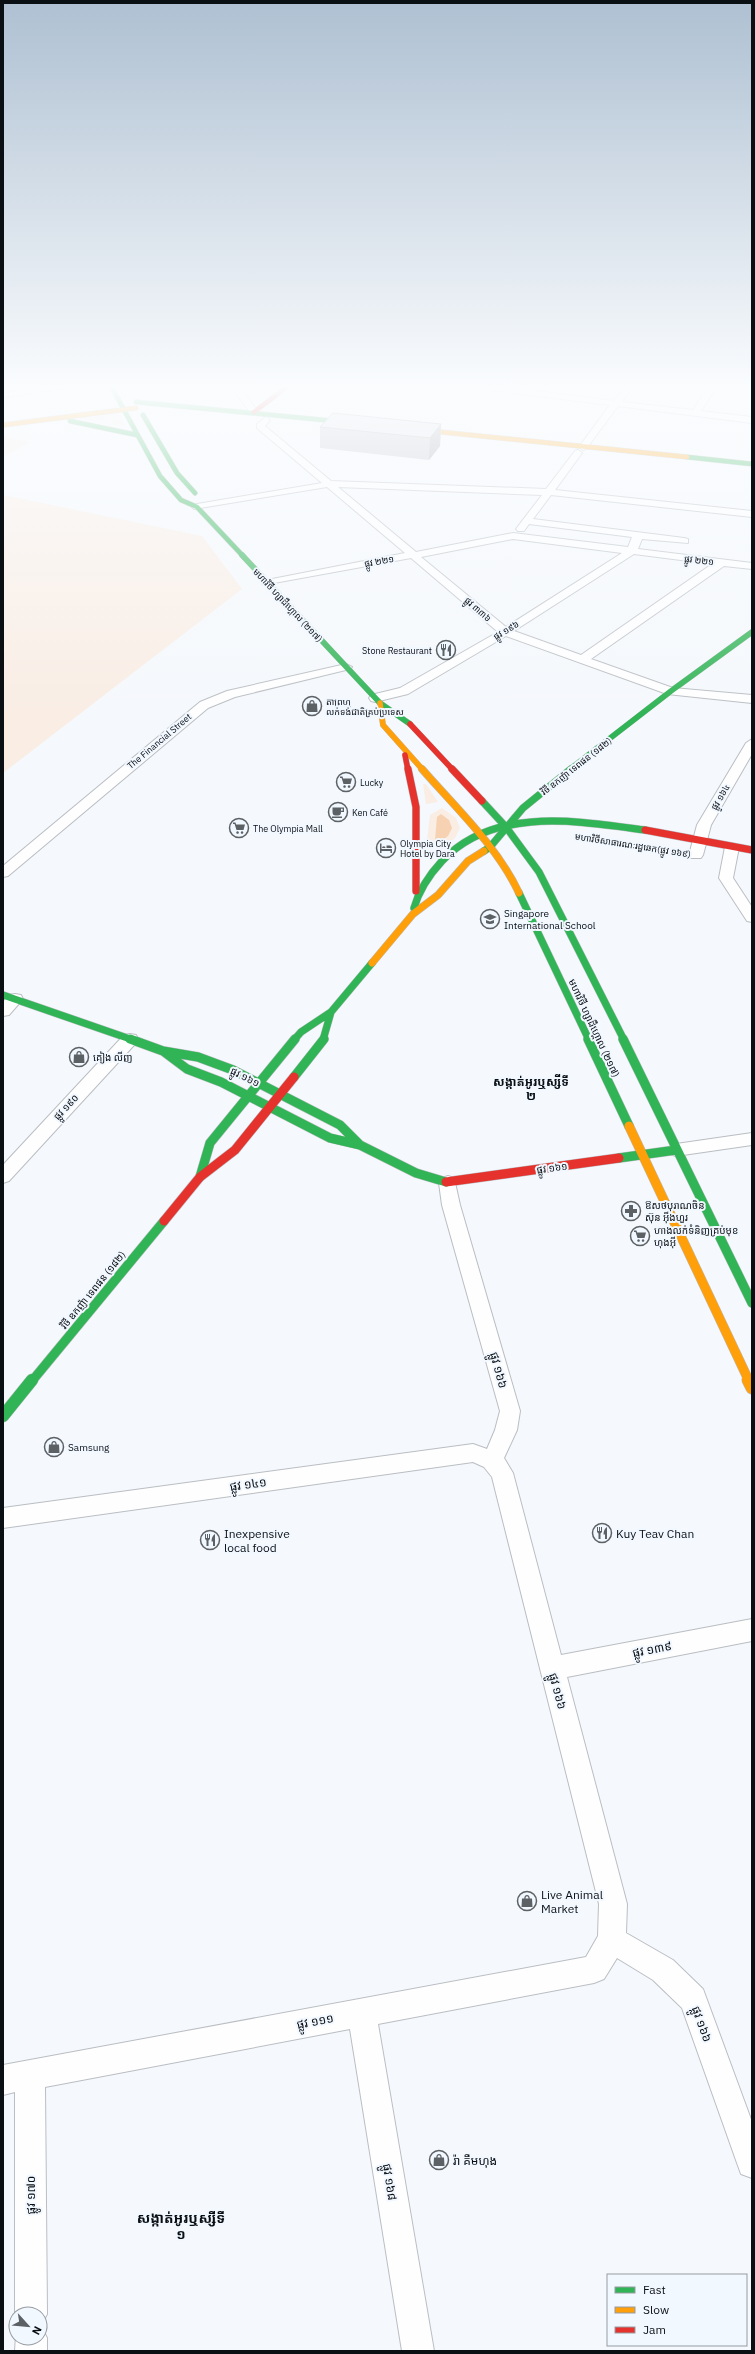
<svg xmlns="http://www.w3.org/2000/svg" width="755" height="2354" font-family="'IBM Plex Sans','Noto Sans Khmer',sans-serif">
  <style>
    .green { fill: #f9ede4 }
    .water { fill: #f7d2b2 }
    .lines { fill: none; stroke-linecap: round; stroke-linejoin: round }
    .street-casing { stroke: #babec2; stroke-width: 2 }
    .fast-far4-casing { stroke: #babec2; stroke-width: 5.5 }
    .fast-far3-casing { stroke: #babec2; stroke-width: 6 }
    .fast-far2-casing { stroke: #babec2; stroke-width: 8 }
    .fast-far1-casing { stroke: #babec2; stroke-width: 10 }
    .fast-casing { stroke: #babec2; stroke-width: 13 }
    .slow-far4-casing { stroke: #babec2; stroke-width: 5.5 }
    .slow-far3-casing { stroke: #babec2; stroke-width: 6 }
    .slow-far2-casing { stroke: #babec2; stroke-width: 8 }
    .slow-far1-casing { stroke: #babec2; stroke-width: 10 }
    .slow-casing { stroke: #babec2; stroke-width: 13 }
    .jam-far3-casing { stroke: #babec2; stroke-width: 5.5 }
    .jam-far2-casing { stroke: #babec2; stroke-width: 6 }
    .jam-far1-casing { stroke: #babec2; stroke-width: 8 }
    .jam-casing { stroke: #babec2; stroke-width: 10 }
    .street { fill: #fefeff; fill-rule: evenodd }
    .fast-far4 { stroke: #30b455; stroke-width: 4.5 }
    .fast-far3 { stroke: #30b455; stroke-width: 5.5 }
    .fast-far2 { stroke: #30b455; stroke-width: 7 }
    .fast-far1 { stroke: #30b455; stroke-width: 9 }
    .fast { stroke: #30b455; stroke-width: 12 }
    .slow-far4 { stroke: #ff9f0a; stroke-width: 4.5 }
    .slow-far3 { stroke: #ff9f0a; stroke-width: 5.5 }
    .slow-far2 { stroke: #ff9f0a; stroke-width: 7 }
    .slow-far1 { stroke: #ff9f0a; stroke-width: 9 }
    .slow { stroke: #ff9f0a; stroke-width: 12 }
    .jam-far3 { stroke: #e5322d; stroke-width: 4.5 }
    .jam-far2 { stroke: #e5322d; stroke-width: 5.5 }
    .jam-far1 { stroke: #e5322d; stroke-width: 7 }
    .jam { stroke: #e5322d; stroke-width: 9 }
    .wall { fill: #babdc2 }
    .shaded-wall { fill: #979a9e }
    .building { fill: #d8dce1; stroke: #979a9e }
    .labels { text-anchor: middle; dominant-baseline: central; stroke-width: 4; stroke-linejoin: round; paint-order: stroke }
    .far-street-label { font-size: 9px; fill: #0a0f14; stroke: #f2f8ff }
    .far-poi-label { font-size: 9px; fill: #0a0f14; stroke: #f2f8ff; text-anchor: start }
    .poi-label { font-size: 10px; fill: #0a0f14; stroke: #f2f8ff; text-anchor: start }
    .street-label { font-size: 10px; fill: #0a0f14; stroke: #f2f8ff }
    .quarter-label { font-size: 12px; font-weight: bold; fill: #0a0f14; stroke: #f2f8ff }
    .near-street-label { font-size: 12px; fill: #0a0f14; stroke: #f2f8ff }
    .near-poi-label { font-size: 12px; fill: #0a0f14; stroke: #f2f8ff; text-anchor: start }
    .near-quarter-label { font-size: 14px; font-weight: bold; fill: #0a0f14; stroke: #f2f8ff }
  </style>
  <rect width="100%" height="100%" fill="#f5f8fc"/>
  <path class="green" d="M118,411L125,427L72,418Z
    M3,436L31,442L3,457Z
    M3,495L202,536L242,589L3,773Z
    M423,784H426L438,802L426,804Z
    M442,808L456,818L460,828L455,838L442,849L427,841L430,815Z"/>
  <path class="water" d="M441,814L449,820L452,828L448,836L440,842L435,840L437,817Z"/>
  <g class="lines">
    <g class="street-casing">
      <path id="street" d="M51,386H73L69,388L3,397V393Z
        M231,386H239L258,412L257,414H251Z
        M470,386H494L614,401L625,386H633L622,402L693,410L709,386H717L701,411L752,417V423L618,406L586,449L583,450L579,447L610,405L474,388Z
        M266,417L270,420L265,426L331,481L546,489L575,451L578,450L582,453L555,490L752,511V517L551,495L533,519L684,538L688,539V543L642,539L638,549L752,563V569L724,566L591,659L673,688L752,695V703L667,694L506,636L408,694L375,702L371,701L369,698L371,695L400,688L498,632L411,558L263,585L262,583L267,580L405,553L327,487L194,509L192,507L197,504L322,483L257,428V424ZM338,487L542,495L516,529L518,531H524L529,524L632,537L628,547L513,533L416,552ZM513,539L622,553L506,627L421,557ZM634,554L712,564L581,655L514,631Z
        M346,664L352,667L350,669L235,697L208,708L8,876L3,877V866L200,702L227,691Z
        M752,739V754L711,825L703,855L701,858H691L689,855L697,825L746,743Z
        M732,843L739,847L733,878L752,907V922L747,921L719,878L725,847Z
        M15,994L21,995L23,999L9,1015L3,1016V1002L9,995Z
        M130,1034L136,1035L138,1039L136,1043L9,1181L3,1183V1165L124,1035Z
        M752,1133V1145L676,1156L670,1154L667,1150L670,1146L676,1144Z
        M448,1176L454,1178L460,1205L520,1411L517,1430L504,1458L513,1473L561,1655L752,1619V1641L567,1677L627,1904L626,1933L673,1960L703,1989L752,2122V2178L741,2174L737,2163L682,2008L653,1980L617,1958L604,1979L594,1983L378,2024L434,2351H402L350,2029L45,2087L47,2314L41,2326L47,2338V2351H15L16,2335V2338H40V2314H16V2317L15,2314V2092L3,2095V2065L586,1957L598,1936L599,1904L492,1477L484,1467L473,1462L3,1528V1508L473,1444L487,1449L495,1430L500,1411L442,1205L439,1183L442,1178Z"/>
    </g>
    <g class="fast-far4-casing">
      <path id="fast-far4" d="M111,386L160,476L181,500L197,507L243,556
        M136,402L355,423
        M143,415L177,473L195,493
        M70,421L137,435
        M687,457L752,464"/>
    </g>
    <g class="fast-far3-casing">
      <path id="fast-far3" d="M242,555L380,703L410,724
        M569,770L671,691L752,632"/>
    </g>
    <g class="fast-far2-casing">
      <path id="fast-far2" d="M482,801L506,827L539,872L624,1040
        M484,851L490,847L523,808L571,769
        M519,893L589,1040
        M414,908C419,890 429,875 442,861C494,806 577,821 645,830
        M3,995L133,1040
        M294,1040L301,1032L331,1012L372,963
        M323,1040L331,1012"/>
    </g>
    <g class="fast-far1-casing">
      <path id="fast-far1" d="M130,1039L163,1051L198,1057L233,1070L340,1125L359,1144
        M588,1039L629,1126
        M623,1039L752,1303
        M163,1051L187,1069L221,1082L330,1138L360,1145L416,1173L446,1182
        M294,1077L324,1039
        M619,1158L676,1150
        M200,1177L210,1143L295,1039
        M32,1381L164,1221"/>
    </g>
    <g class="fast-casing">
      <path id="fast" d="M3,1416L32,1380"/>
    </g>
    <g class="slow-far4-casing">
      <path id="slow-far4" d="M3,425L136,408
        M411,429L687,457"/>
    </g>
    <g class="slow-far3-casing">
      <path id="slow-far3" d="M380,703L383,725L423,770"/>
    </g>
    <g class="slow-far2-casing">
      <path id="slow-far2" d="M422,769C456,808 497,846 519,893
        M372,963L413,914L438,895L468,861L484,851"/>
    </g>
    <g class="slow-far1-casing">
      <path id="slow-far1" d="M629,1126L749,1381"/>
    </g>
    <g class="slow-casing">
      <path id="slow" d="M748,1380L752,1388"/>
    </g>
    <g class="jam-far3-casing">
      <path id="jam-far3" d="M254,412L288,386"/>
    </g>
    <g class="jam-far2-casing">
      <path id="jam-far2" d="M410,724L453,770
        M405,755L408,770"/>
    </g>
    <g class="jam-far1-casing">
      <path id="jam-far1" d="M408,769L416,807V891
        M452,769L482,801
        M645,830L752,850"/>
    </g>
    <g class="jam-casing">
      <path id="jam" d="M446,1182L619,1158
        M164,1221L200,1177L235,1150L294,1077"/>
    </g>
    <use href="#street" class="street"/>
    <use href="#fast-far4" class="fast-far4"/>
    <use href="#fast-far3" class="fast-far3"/>
    <use href="#fast-far2" class="fast-far2"/>
    <use href="#fast-far1" class="fast-far1"/>
    <use href="#fast" class="fast"/>
    <use href="#slow-far4" class="slow-far4"/>
    <use href="#slow-far3" class="slow-far3"/>
    <use href="#slow-far2" class="slow-far2"/>
    <use href="#slow-far1" class="slow-far1"/>
    <use href="#slow" class="slow"/>
    <use href="#jam-far3" class="jam-far3"/>
    <use href="#jam-far2" class="jam-far2"/>
    <use href="#jam-far1" class="jam-far1"/>
    <use href="#jam" class="jam"/>
  </g>
  <path class="wall" d="M441,424L440,446L429,460L320,448V427Z"/>
  <path class="shaded-wall" d="M441,424L440,446L429,460L430,438Z"/>
  <path class="building" d="M333,413L441,424L430,438L320,427Z"/>
  <linearGradient id="sky" x2="0" y2="1"><stop stop-color="#aec0d2"/><stop offset="0.54" stop-color="#fafcfe"/><stop offset="1" stop-color="#fafcfe" stop-opacity="0"/></linearGradient>
  <rect width="755" height="716" fill="url(#sky)"/>
  <defs>
    <g id="restaurant-ring" transform="scale(1)"><circle r="9.5" fill="#f2f8ff" stroke="#5c6165" stroke-width="1.5"/><path d="M-5-6h1v4h1v-4h1v4h1v-4h1v5L-1.5 .5V6h-2V.5L-5-1ZM5-6V6H3V1.5H1.5Q1.5-4 5-6Z" fill="#5c6165"/></g>
    <g id="shop-ring" transform="scale(1)"><circle r="9.5" fill="#f2f8ff" stroke="#5c6165" stroke-width="1.5"/><path d="M-5-2.5h2.3a2.7 3.5 0 0 1 5.4 0H5L5.5 6h-11ZM-1.5-2.5h3a1.5 2.3 0 0 0-3 0Z" fill="#5c6165"/></g>
    <g id="supermarket-ring" transform="scale(1)"><circle r="9.5" fill="#f2f8ff" stroke="#5c6165" stroke-width="1.5"/><path d="M-6-5.5h2.5l.6 2H6L4.5 2H-2.5L-4.4-4H-6ZM-1.5 3.2a1.3 1.3 0 1 0 .1 0ZM3 3.2a1.3 1.3 0 1 0 .1 0Z" fill="#5c6165"/></g>
    <g id="cafe-ring" transform="scale(1)"><circle r="9.5" fill="#f2f8ff" stroke="#5c6165" stroke-width="1.5"/><path d="M-5.5-4.5H6V0H3Q3 3.5 0 3.5H-2.5Q-5.5 3.5-5.5 0ZM3-3.2v2h1.7v-2ZM-6 4.5H4V6H-6Z" fill="#5c6165"/></g>
    <g id="hotel-ring" transform="scale(1)"><circle r="9.5" fill="#f2f8ff" stroke="#5c6165" stroke-width="1.5"/><path d="M-6-4.5h1.5V1H6V5H4.5V3h-9V5H-6ZM-4 0a1.8 1.8 0 1 1 3.6 0ZM.5 0V-2.5h3Q6-2.5 6 0Z" fill="#5c6165"/></g>
    <g id="school-ring" transform="scale(1)"><circle r="9.5" fill="#f2f8ff" stroke="#5c6165" stroke-width="1.5"/><path d="M0-5L7-2L0 1L-7-2ZM-4 1L0 2.5L4 1V4Q0 6-4 4Z" fill="#5c6165"/></g>
    <g id="pharmacy-ring" transform="scale(1)"><circle r="9.5" fill="#f2f8ff" stroke="#5c6165" stroke-width="1.5"/><path d="M-2-6h4v4h4v4h-4v4h-4v-4h-4v-4h4Z" fill="#5c6165"/></g>
  </defs>
  <g fill-rule="evenodd">
    <use href="#restaurant-ring" x="446" y="650"/>
    <use href="#shop-ring" x="312" y="706"/>
    <use href="#supermarket-ring" x="346" y="782"/>
    <use href="#cafe-ring" x="338" y="812"/>
    <use href="#supermarket-ring" x="239" y="828"/>
    <use href="#hotel-ring" x="386" y="848"/>
    <use href="#school-ring" x="490" y="919"/>
    <use href="#shop-ring" x="79" y="1057"/>
    <use href="#pharmacy-ring" x="631" y="1211"/>
    <use href="#supermarket-ring" x="640" y="1236"/>
    <use href="#shop-ring" x="54" y="1447"/>
    <use href="#restaurant-ring" x="602" y="1533"/>
    <use href="#restaurant-ring" x="210" y="1540"/>
    <use href="#shop-ring" x="527" y="1901"/>
    <use href="#shop-ring" x="439" y="2160"/>
  </g>
  <g class="labels">
    <g class="far-street-label">
      <text transform="translate(699 560) rotate(7)">ផ្លូវ ២២១</text>
      <text transform="translate(379 561) rotate(-11)">ផ្លូវ ២២១</text>
      <text transform="translate(288 605) rotate(47)">មហាវិថី ហ្សាដឹហ្គោល (២១៧)</text>
      <text transform="translate(478 609) rotate(41)">ផ្លូវ ៣៣៦</text>
      <text transform="translate(506 630) rotate(-31)">ផ្លូវ ១៩៦</text>
      <text transform="translate(159 741) rotate(-40)">The Financial Street</text>
      <text transform="translate(576 766) rotate(-38)">វិថី ឧកញ៉ា ទេពផន (១៨២)</text>
      <text transform="translate(720 797) rotate(-60)">ផ្លូវ ១៦៤</text>
      <text transform="translate(633 845) rotate(9)">មហាវិថីសាធារណៈរដ្ឋឆេក(ផ្លូវ ១៦៩)</text>
    </g>
    <g class="far-poi-label">
      <text x="432" y="650" text-anchor="end">Stone Restaurant</text>
      <text x="326" y="701">តាព្រហ្ម<tspan x="326" dy="10">លក់ទង់ជាតិគ្រប់ប្រទេស</tspan></text>
      <text x="360" y="782">Lucky</text>
      <text x="352" y="812">Ken Café</text>
      <text x="253" y="828">The Olympia Mall</text>
      <text x="400" y="843">Olympia City<tspan x="400" dy="10">Hotel by Dara</tspan></text>
    </g>
    <g class="poi-label">
      <text x="504" y="913">Singapore<tspan x="504" dy="12">International School</tspan></text>
      <text x="93" y="1057">គៀង លីញ</text>
      <text x="645" y="1205">ឱសថបុរាណចិន<tspan x="645" dy="12">ស៊ុន អ៊ីងហួរ</tspan></text>
      <text x="654" y="1230">ហាងលក់ទំនិញគ្រប់មុខ<tspan x="654" dy="12">ហុងអ៊ី</tspan></text>
      <text x="68" y="1447">Samsung</text>
    </g>
    <g class="street-label">
      <text transform="translate(594 1028) rotate(65)">មហាវិថី ហ្សាដឹហ្គោល (២១៧)</text>
      <text transform="translate(245 1077) rotate(26)">ផ្លូវ ១៦១</text>
      <text transform="translate(66 1107) rotate(-47)">ផ្លូវ ១៩០</text>
      <text transform="translate(552 1168) rotate(-8)">ផ្លូវ ១៦១</text>
      <text transform="translate(93 1290) rotate(-51)">វិថី ឧកញ៉ា ទេពផន (១៨២)</text>
    </g>
    <g class="quarter-label">
      <text x="531" y="1081">សង្កាត់អូរឬស្សីទី<tspan x="531" dy="14">២</tspan></text>
    </g>
    <g class="near-street-label">
      <text transform="translate(499 1370) rotate(75)">ផ្លូវ ១៦៦</text>
      <text transform="translate(248 1484) rotate(-8)">ផ្លូវ ១៤១</text>
      <text transform="translate(652 1649) rotate(-11)">ផ្លូវ ១៣៩</text>
      <text transform="translate(558 1691) rotate(75)">ផ្លូវ ១៦៦</text>
      <text transform="translate(315 2021) rotate(-11)">ផ្លូវ ១១១</text>
      <text transform="translate(702 2024) rotate(70)">ផ្លូវ ១៦៦</text>
      <text transform="translate(390 2182) rotate(81)">ផ្លូវ ១៦៨</text>
      <text transform="translate(30 2195) rotate(-90)">ផ្លូវ ១៧០</text>
    </g>
    <g class="near-poi-label">
      <text x="224" y="1533">Inexpensive<tspan x="224" dy="14">local food</tspan></text>
      <text x="616" y="1533">Kuy Teav Chan</text>
      <text x="541" y="1894">Live Animal<tspan x="541" dy="14">Market</tspan></text>
      <text x="453" y="2160">រ៉ា គឹមហុង</text>
    </g>
    <g class="near-quarter-label">
      <text x="181" y="2218">សង្កាត់អូរឬស្សីទី<tspan x="181" dy="16">១</tspan></text>
    </g>
  </g>
  <rect width="755" height="2354" fill="none" stroke="#0a0f14" stroke-width="8"/>
  <rect x="607" y="2274" width="140" height="72" fill="#f2f8ff" stroke="#959ba1"/>
  <rect x="615" y="2287" width="20" height="6" fill="#30b455" stroke="#959ba1"/>
  <text x="643" y="2294" font-size="12" fill="#0a0f14">Fast</text>
  <rect x="615" y="2307" width="20" height="6" fill="#ff9f0a" stroke="#959ba1"/>
  <text x="643" y="2314" font-size="12" fill="#0a0f14">Slow</text>
  <rect x="615" y="2327" width="20" height="6" fill="#e5322d" stroke="#959ba1"/>
  <text x="643" y="2334" font-size="12" fill="#0a0f14">Jam</text>
  <g transform="translate(28 2326) rotate(117)"><circle r="19" fill="#f2f8ff" stroke="#959ba1"/>
  <path d="M0-3L7 15L0 10L-7 15Z" fill="#5c6165"/>
  <text y="-6" font-size="11" font-weight="bold" text-anchor="middle" fill="#0a0f14">N</text>
  </g>
</svg>
